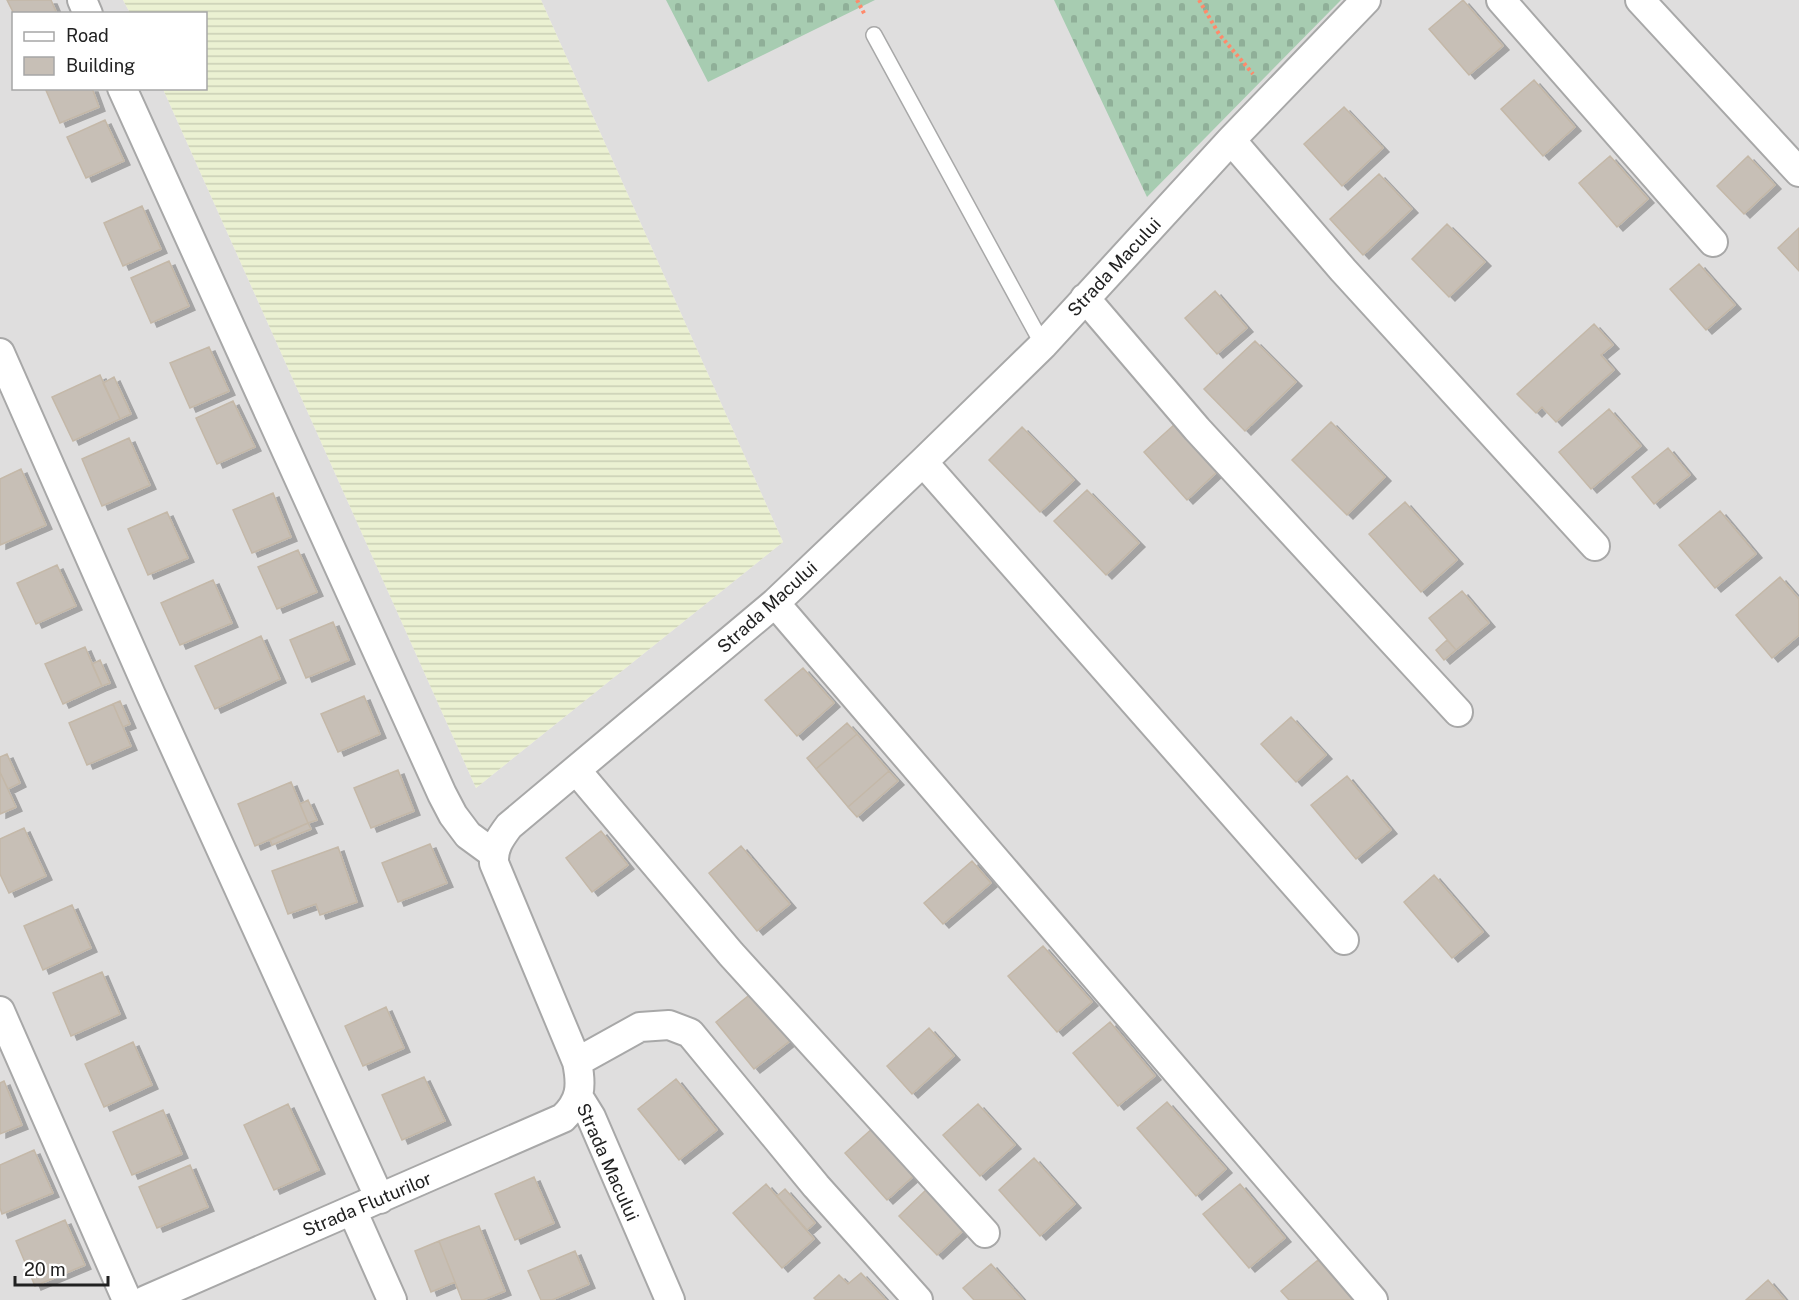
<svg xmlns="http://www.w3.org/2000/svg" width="1799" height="1300" font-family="'Public Sans',sans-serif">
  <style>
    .residential { fill: #dfdede }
    .farmland { fill: url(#farmland-rules) }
    .cemetery { fill: url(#cemetery-stones) }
    .building { fill: #c7bfb6; stroke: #c4b8a8; stroke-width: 1.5; filter: url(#shadow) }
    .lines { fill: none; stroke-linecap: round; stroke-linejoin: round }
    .service-casing { stroke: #a8a8a8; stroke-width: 18 }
    .minor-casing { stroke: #a8a8a8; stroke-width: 32 }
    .path { stroke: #ff8a6b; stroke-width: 4; stroke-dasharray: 3 3; stroke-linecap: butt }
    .service { stroke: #fff; stroke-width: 15 }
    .minor { stroke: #fff; stroke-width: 28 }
    .labels { text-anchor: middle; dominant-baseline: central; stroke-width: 4.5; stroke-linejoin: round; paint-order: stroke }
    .street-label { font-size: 18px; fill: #212121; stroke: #fff }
  </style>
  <defs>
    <pattern id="farmland-rules" width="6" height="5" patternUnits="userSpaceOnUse" patternTransform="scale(1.5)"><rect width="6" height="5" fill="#ebf1d2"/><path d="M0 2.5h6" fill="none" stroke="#c9ceb4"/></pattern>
    <pattern id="cemetery-stones" width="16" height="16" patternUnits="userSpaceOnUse" patternTransform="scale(1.5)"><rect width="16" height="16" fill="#a7ccb1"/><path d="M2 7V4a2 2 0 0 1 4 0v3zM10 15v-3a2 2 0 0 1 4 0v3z" fill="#8faf98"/></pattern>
    <filter id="shadow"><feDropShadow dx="6" dy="4" stdDeviation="0" flood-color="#0004"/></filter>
  </defs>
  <rect width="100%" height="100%" fill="#f2efe7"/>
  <path class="residential" d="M0,0H123L130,13L14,14V88L163,89L476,788L783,542L541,0H1799V1300H0Z"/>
  <path class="farmland" d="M123,0H541L783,542L476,788L163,89L206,88V14L130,13Z"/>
  <path class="cemetery" d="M666,0H875L708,82Z
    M1054,0H1341L1147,197Z"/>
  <path class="building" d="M7,0H51L57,14H14Z
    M1463,0L1503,46L1469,75L1429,29Z
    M1534,80L1575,127L1543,156L1501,109Z
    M45,88H92L99,107L60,123Z
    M1344,107L1383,148L1342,186L1304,144Z
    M105,120L124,161L86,178L67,137Z
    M1610,156L1648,199L1617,227L1579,183Z
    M1748,156L1775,185L1744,214L1717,186Z
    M1379,174L1412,209L1363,255L1330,219Z
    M142,206L161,249L123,266L104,223Z
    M1447,224L1485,262L1449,297L1412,259Z
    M1799,228V271L1778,248Z
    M169,261L189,306L151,323L131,278Z
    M1699,264L1735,305L1706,330L1670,289Z
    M1215,291L1247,328L1217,354L1185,318Z
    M1594,324L1613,345L1601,355L1614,370L1556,422L1542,407L1536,413L1517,394Z
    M1255,341L1296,382L1245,431L1204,389Z
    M209,347L229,391L190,408L170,363Z
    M100,375L120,419L73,441L52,397Z
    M114,377L131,414L120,419L103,383Z
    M233,401L255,447L217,464L196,418Z
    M1609,409L1641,446L1591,489L1559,452Z
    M1331,422L1385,477L1347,515L1292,460Z
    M1175,424L1218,471L1187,500L1144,452Z
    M1022,427L1074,480L1040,512L989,460Z
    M129,438L150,485L102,506L82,459Z
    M1668,448L1690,475L1654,504L1632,477Z
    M21,469L46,525L0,545V479Z
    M1087,490L1139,543L1106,575L1054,521Z
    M273,493L291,537L252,553L233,510Z
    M1405,502L1457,560L1421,592L1369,534Z
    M1720,511L1756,554L1715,588L1679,545Z
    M167,512L188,558L148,575L128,529Z
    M298,550L317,592L277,609L258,567Z
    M57,565L76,606L36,624L17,583Z
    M1780,577L1799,599V635L1772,658L1736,615Z
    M213,580L232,623L180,645L161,603Z
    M1462,591L1489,623L1456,650L1429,618Z
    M333,622L349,660L306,678L290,640Z
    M261,636L280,679L215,709L195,666Z
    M1447,640L1456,650L1444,660L1436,650Z
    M85,647L102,686L63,704L45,664Z
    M100,660L110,683L102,686L92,664Z
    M803,668L834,703L797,736L765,700Z
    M364,696L380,734L338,752L321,714Z
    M120,701L130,724L123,727L113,704Z
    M113,704L131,746L87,765L69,723Z
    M1291,717L1326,755L1296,782L1261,744Z
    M847,723L857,734L816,769L807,758Z
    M857,734L889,771L848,807L816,769Z
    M7,754L20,783L8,789L0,772V757Z
    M398,770L414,811L371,828L354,788Z
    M889,771L898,781L857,817L848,807Z
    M0,772L16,807L0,814Z
    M1347,776L1391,830L1356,859L1311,805Z
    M291,782L308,823L255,846L238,804Z
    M308,800L317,820L308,823L300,804Z
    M308,823L311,829L272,845L270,840Z
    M24,828L46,876L9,893L0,874V839Z
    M601,831L628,865L592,892L566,858Z
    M430,844L447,883L398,902L382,863Z
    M741,846L790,904L757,931L709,873Z
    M338,847L357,902L320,915L316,904L288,914L272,871Z
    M972,861L991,883L943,924L924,903Z
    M1434,875L1483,932L1452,958L1404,902Z
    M72,905L91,948L43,970L24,926Z
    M1043,946L1092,1002L1057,1032L1008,976Z
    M102,972L120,1014L71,1036L53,993Z
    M753,992L791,1040L754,1069L716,1022Z
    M386,1007L404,1048L363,1066L345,1026Z
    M1110,1022L1155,1076L1118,1106L1073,1053Z
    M929,1028L954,1056L912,1094L887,1066Z
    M133,1042L152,1085L104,1107L85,1064Z
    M424,1077L445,1121L402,1140L382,1095Z
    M676,1079L717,1130L679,1160L638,1109Z
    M4,1081L22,1125L0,1134V1083Z
    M1167,1102L1226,1169L1196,1196L1137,1128Z
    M288,1104L319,1170L274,1190L244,1125Z
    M978,1104L1015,1145L980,1176L943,1135Z
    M163,1110L182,1154L132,1175L113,1132Z
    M874,1127L916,1174L887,1200L845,1153Z
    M34,1150L53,1193L2,1214L0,1208V1165Z
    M1034,1158L1075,1204L1040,1236L999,1190Z
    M190,1165L208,1207L157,1228L139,1187Z
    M534,1177L554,1223L515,1240L495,1194Z
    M766,1184L814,1239L782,1268L733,1213Z
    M1240,1184L1285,1238L1249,1268L1203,1214Z
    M929,1187L968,1226L937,1255L899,1216Z
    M785,1189L815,1223L807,1230L777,1196Z
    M65,1220L85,1265L35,1286L16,1241Z
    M479,1226L505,1291L483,1300H462L439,1241Z
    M439,1241L455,1282L431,1292L415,1251Z
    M575,1251L589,1284L552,1300H541L528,1271Z
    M1318,1260L1353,1300H1289L1281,1291Z
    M991,1264L1023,1300H974L963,1288Z
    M861,1273L886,1300H816L814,1298L839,1275L848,1284Z
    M1768,1280L1785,1300H1746Z"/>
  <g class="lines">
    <g class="service-casing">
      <path id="service" d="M874,35L1043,345"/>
    </g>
    <g class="minor-casing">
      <path id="minor" d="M82,0L88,14
        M1501,0L1713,242
        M1640,0L1799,172
        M122,88L442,794L453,815L468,835L494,854
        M1231,140L1343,270L1595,546
        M1085,298L1197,429L1458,712
        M0,353L151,695L380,1199
        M923,462L1344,940
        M775,603L1373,1300
        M576,770L731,954L985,1233
        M0,1011L127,1300
        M577,1062L640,1027L669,1025L690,1033L816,1186L918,1300
        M578,1096L591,1117L670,1300
        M352,1210L392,1300
        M146,1300L563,1118C581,1101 582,1086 577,1062L494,863C493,848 500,838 509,826L775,603L923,462L1043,345L1231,140L1366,0"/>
    </g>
    <path class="path" d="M857,0L865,15
      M1199,0L1219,34L1253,74"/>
    <use href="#service" class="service"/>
    <use href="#minor" class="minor"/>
  </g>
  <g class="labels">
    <g class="street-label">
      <text transform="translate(1114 267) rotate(-47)">Strada Macului</text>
      <text transform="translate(767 607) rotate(-42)">Strada Macului</text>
      <text transform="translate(608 1162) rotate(66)">Strada Macului</text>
      <text transform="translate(367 1204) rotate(-23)">Strada Fluturilor</text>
    </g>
  </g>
  <rect x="12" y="12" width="195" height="78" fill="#ffffff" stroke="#a6a6a6" stroke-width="1.5"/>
  <rect x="24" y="32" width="30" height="9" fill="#ffffff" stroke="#a6a6a6" stroke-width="1.5"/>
  <text x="66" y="42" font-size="18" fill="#212121">Road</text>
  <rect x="24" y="57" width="30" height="18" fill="#c7bfb6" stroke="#a6a6a6" stroke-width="1.5"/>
  <text x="66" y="72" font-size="18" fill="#212121">Building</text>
  <path d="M15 1276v9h93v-9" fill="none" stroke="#212121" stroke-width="3"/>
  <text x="24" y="1276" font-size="18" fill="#212121" stroke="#ffffff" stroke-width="4.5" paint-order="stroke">20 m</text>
</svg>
